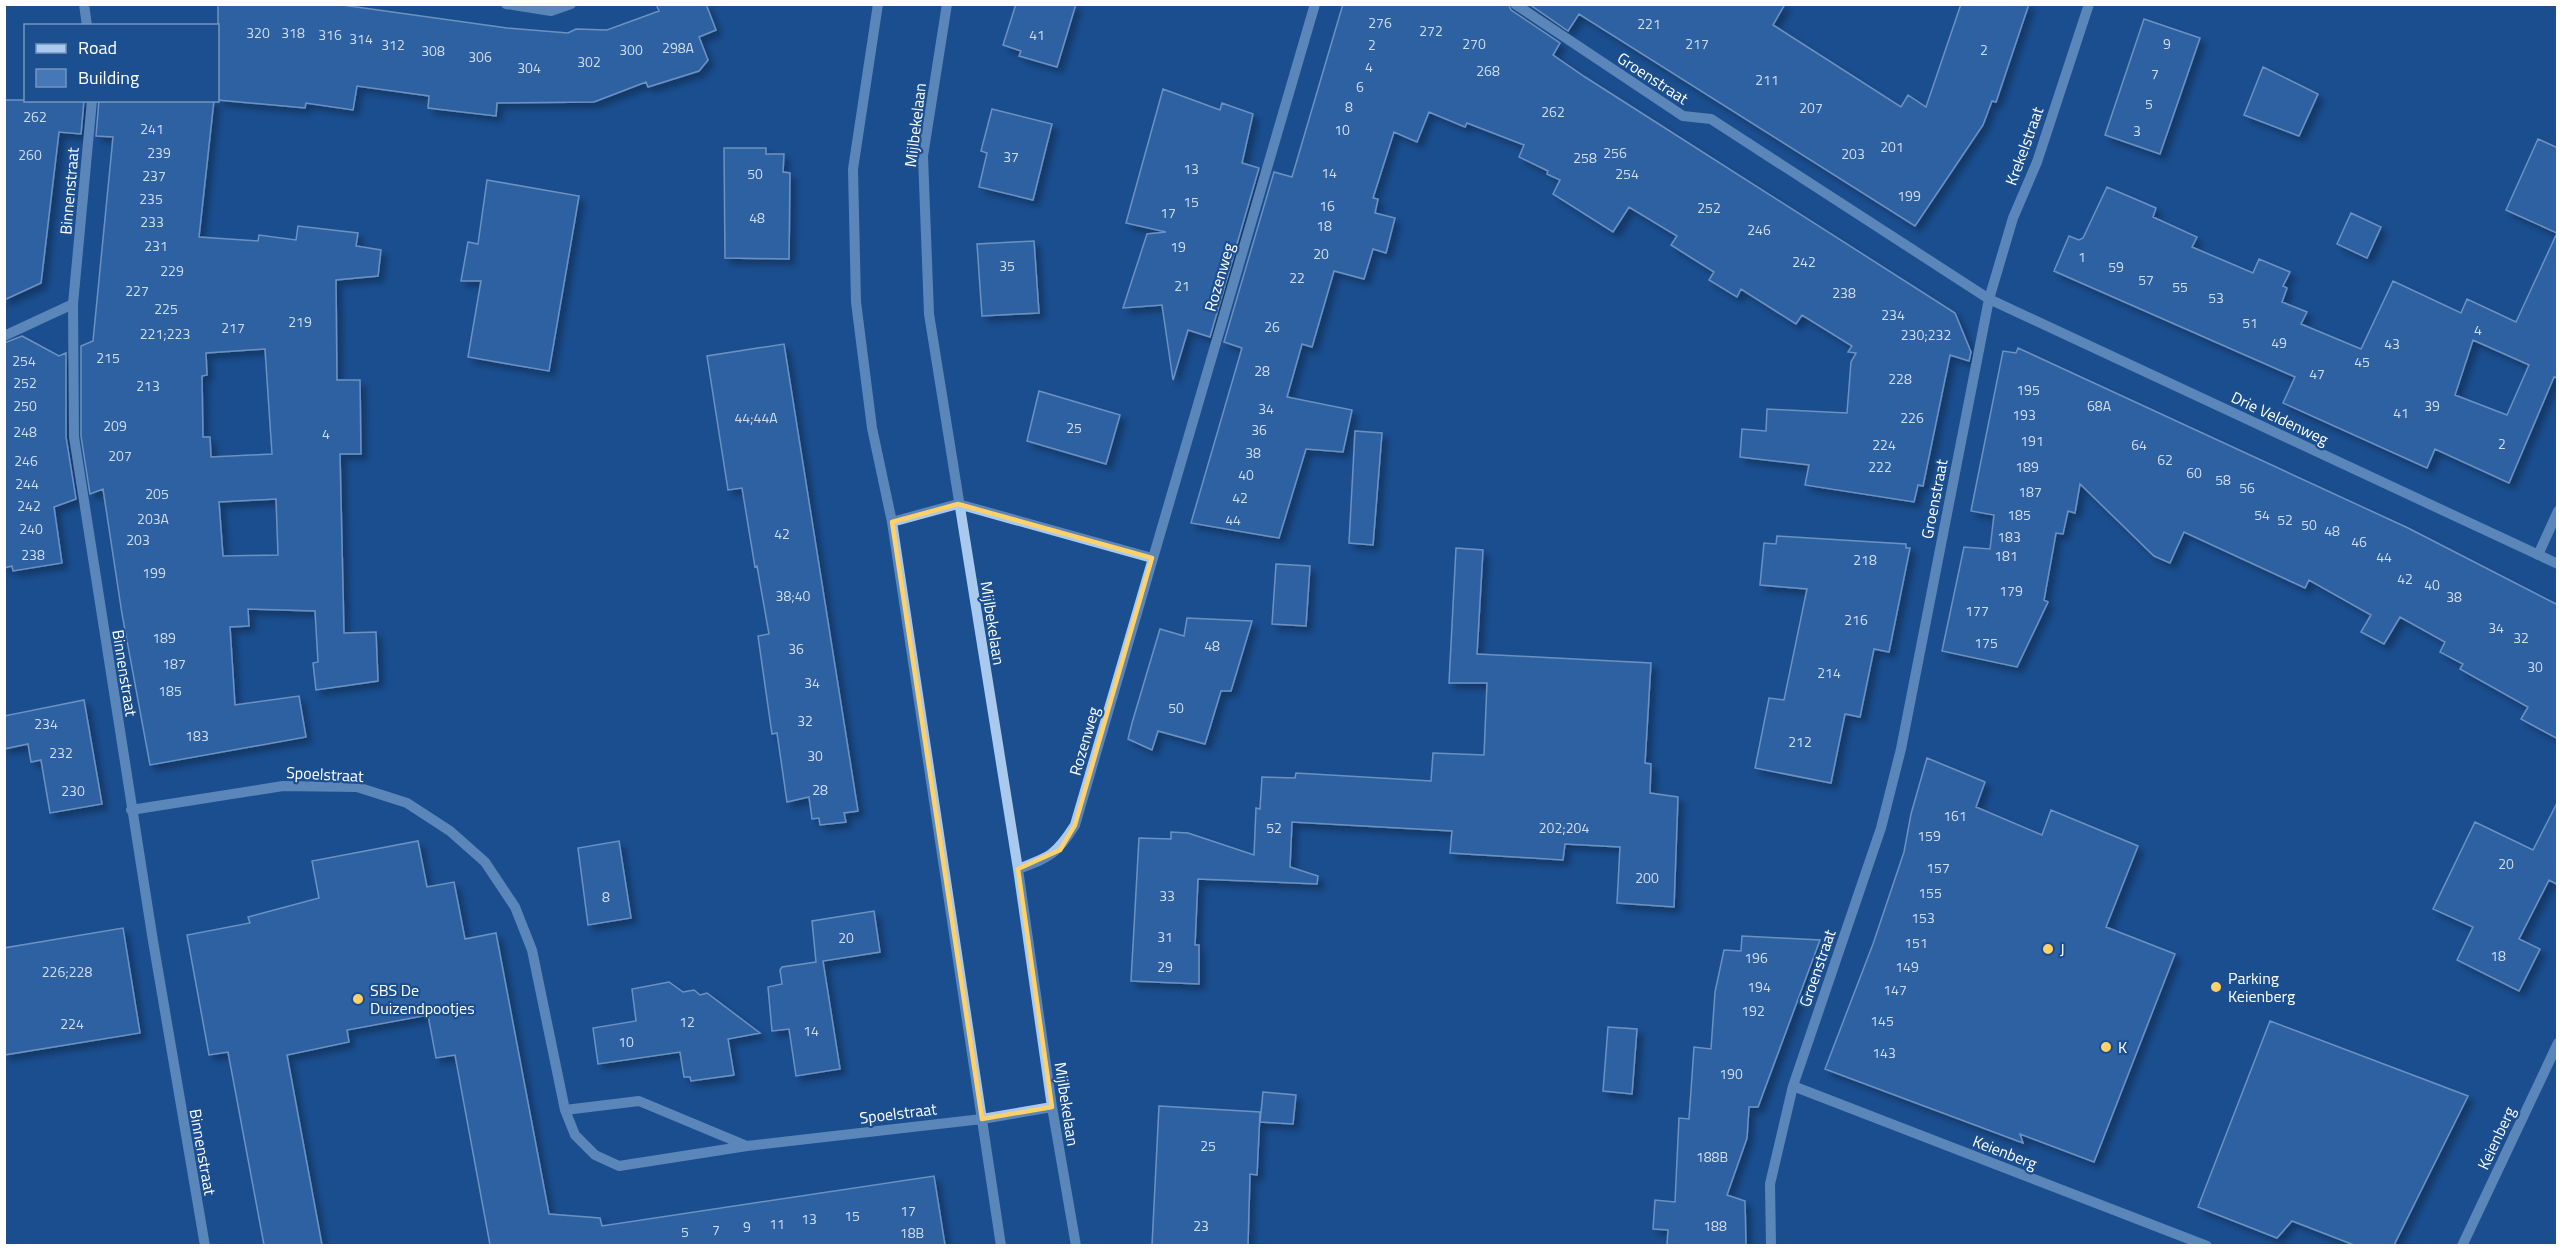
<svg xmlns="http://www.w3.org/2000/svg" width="2562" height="1250" font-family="'Titillium Web',sans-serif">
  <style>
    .building { fill: #4478b7; stroke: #cfe3fa; stroke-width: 1.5; fill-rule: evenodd; filter: url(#shadow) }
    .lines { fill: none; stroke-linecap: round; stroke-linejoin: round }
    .minor { stroke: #a9c9ee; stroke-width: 10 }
    .marked { fill: none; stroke: #ffd166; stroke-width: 4.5; stroke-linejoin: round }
    .poi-dot { fill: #ffd166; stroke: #1b4f8f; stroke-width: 2 }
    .labels { text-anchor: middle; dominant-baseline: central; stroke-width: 4.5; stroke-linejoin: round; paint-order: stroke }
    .number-label { font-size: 14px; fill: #d0dded }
    .street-label { font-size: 16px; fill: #fff; stroke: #1b4f8f }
    .poi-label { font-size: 16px; fill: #fff; stroke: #1b4f8f; text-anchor: start }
  </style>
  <defs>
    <filter id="shadow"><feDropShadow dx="5.5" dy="5.5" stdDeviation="3" flood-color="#0009"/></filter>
  </defs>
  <rect width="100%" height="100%" fill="#1b4f8f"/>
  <path class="building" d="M218,4H335L507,28L568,33L576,29L607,30L659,11L656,4H706L716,30L699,37L708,60L699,71L648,87L646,82L594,102L497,103L496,116L428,108L429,96L357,86L353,110L306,103L305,108L218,100Z
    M1016,4H1076L1057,67L1019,56L1021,51L1003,45Z
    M1343,4H1508L1511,10L1560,43L1553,55L1585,77L1955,313L1971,352L1969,361L1950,355L1923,486L1918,485L1914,502L1805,485L1809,465L1740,457L1742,429L1766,431L1767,409L1847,413L1851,362L1856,353L1848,352L1852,346L1802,315L1796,324L1741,289L1737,297L1709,280L1714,272L1671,245L1677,236L1629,207L1613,232L1553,194L1560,180L1547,174L1548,171L1519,157L1524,145L1467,123L1465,127L1429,112L1417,142L1394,132L1373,198L1378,199L1375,213L1395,218L1386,253L1373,249L1364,279L1334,271L1312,347L1302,344L1287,397L1352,410L1343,452L1306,449L1279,538L1191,523L1242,348L1224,342L1274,172L1292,177Z
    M1529,4H1785L1773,25L1901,107L1908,95L1926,107L1961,4H2029L1996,102L1992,101L1983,125L1915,226L1579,14L1568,31Z
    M2144,19L2200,38L2160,154L2105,135Z
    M2263,67L2318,94L2299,136L2244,115Z
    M1163,89L1220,110L1222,103L1253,114L1242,163L1259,168L1210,337L1188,330L1173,380L1162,305L1123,308L1147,234L1166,232L1126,223Z
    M4,100H84L81,134L59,132L41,283L4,300Z
    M99,100H214L199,237L258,241L259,235L296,240L298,226L358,233L356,246L381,250L378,276L336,280L337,380H360L361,454H340L344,633L376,632L378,681L316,690L313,663L318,662L315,611L248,609L249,626L230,627L235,705L299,696L306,737L150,765L122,614L103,489L90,494L81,436V346L93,341L113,137L96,136ZM265,349L272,454L211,457L210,437H203L202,376L207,375L206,353ZM276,499L278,555L223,556L219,502Z
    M992,109L1052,124L1033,200L979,187L987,153L981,151Z
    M2538,139L2558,148V378L2554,377L2509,483L2435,449L2427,468L2283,403L2295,377L2054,271L2069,236L2079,240L2083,238L2107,187L2156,208L2153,217L2197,237L2192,247L2253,273L2259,259L2290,272L2283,286L2287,288L2282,302L2307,312L2301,324L2361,349L2393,281L2461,313L2467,299L2516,322L2557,233L2506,210ZM2473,340L2529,365L2507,415L2455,395Z
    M724,148H766V154H784L783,172L790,173L789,259L725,258Z
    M487,180L579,196L549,371L468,357L481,281H461L468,242L478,244Z
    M2351,213L2381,227L2367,258L2337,244Z
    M1034,241L1039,313L982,316L977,244Z
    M22,336L59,356L66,353V437L76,499L54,507L62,563L13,571L12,566L4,568V343Z
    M784,344L858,811L844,813L846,822L820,825L819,818L812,819L809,797L787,802L777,733L772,734L758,636L769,634L757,566L755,567L742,488L728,490L707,356Z
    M2018,348L2408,528L2558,605V739L2521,719L2528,707L2460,669L2463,664L2440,652L2445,642L2400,617L2384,644L2361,632L2371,615L2309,580L2305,588L2184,532L2170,563L2154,556L2080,484L2075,513L2068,511L2063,534L2056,533L2044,600L2048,602L2017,667L1942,651L1964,547L1990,549L1994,515L1971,511L2003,351L2016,353Z
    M1039,391L1120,415L1106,464L1027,441Z
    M1355,431L1382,433L1373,545L1349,543Z
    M1777,536L1906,544V548H1910L1889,652L1874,649L1860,717L1845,714L1831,783L1755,768L1769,698L1784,700L1807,589L1760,585L1764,543L1776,544Z
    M1456,548L1483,550L1477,654L1651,663L1645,763L1651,764L1650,793L1678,797L1674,907L1617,903L1620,847L1565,844L1563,860L1450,853L1452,831L1292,822L1290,867L1318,876L1317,884L1198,879L1195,945H1199V984L1131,981L1139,838L1171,839V832L1188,833L1254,855L1256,808L1260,809L1262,777L1295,778L1296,773L1431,781L1433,753L1484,755L1487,683H1449Z
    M1276,564L1310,566L1306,626L1272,624Z
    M1187,618L1252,621L1231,691H1221L1205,744L1158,731L1152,750L1128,739L1132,723L1160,629L1184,636Z
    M84,700L102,804L50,813L41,760L31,762L28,744L4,749V716Z
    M1927,758L1985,782L1976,807L2042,835L2051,810L2138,846L2106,927L2175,954L2094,1162L2020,1134L2023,1143L1825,1069L1873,944L1904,852L1911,814Z
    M2558,801V885L2549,880L2519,939L2540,949L2519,991L2457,960L2473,927L2433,909L2475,822L2533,850Z
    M418,841L427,887L454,882L465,939L496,933L549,1214L600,1218L602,1226L934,1176L945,1245H490L455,1055L436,1058L428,1015L347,1030L349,1042L287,1055L322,1245H264L228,1052L209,1055L187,935L250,923L248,917L319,898L312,861Z
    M619,841L631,918L588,925L578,848Z
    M874,911L880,952L823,961L840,1069L796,1076L789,1029L772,1031L768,987L782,984L780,970L782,967L816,962L812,921Z
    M123,928L140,1033L4,1055V948Z
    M1742,936L1820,940L1758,1107H1749L1747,1138L1727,1195L1745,1201L1746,1245H1667L1668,1230L1653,1229L1655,1200L1675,1202L1679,1118L1689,1119L1694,1047L1711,1049L1715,992L1724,950L1741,951Z
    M669,982L683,992L694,990L700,995L707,993L760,1033L728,1039L734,1075L691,1081L690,1077H684L680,1052L598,1064L593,1028L636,1021L632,989Z
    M2270,1021L2468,1096L2394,1245H2354L2292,1221L2277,1238L2198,1207Z
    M1608,1027L1637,1029L1632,1094L1603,1091Z
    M1263,1092L1296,1095L1293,1124L1260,1122Z
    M1159,1106L1260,1112L1257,1175L1250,1174L1248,1245H1152Z"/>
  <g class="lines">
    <path class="minor" d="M84,4L87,26
      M506,4L551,11L571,4
      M878,4L853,169L856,302L872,428L892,522L1001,1246
      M947,4L923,156L929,314L1018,869L1052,1107L1076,1246
      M1515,4L1683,116L1711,119L1989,299L1901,749L1881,828L1793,1086L1770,1184L1771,1246
      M2089,4L2037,162L2013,218L1989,299L2558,564
      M92,100L73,304L74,437L153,941L205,1246
      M4,336L73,304
      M892,522L958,504L1152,558
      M2538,555L2558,511
      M131,810L283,786L357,787L407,803L450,831L485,862L515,907L532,950L565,1110L575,1135L595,1155L619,1166L747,1146L982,1119L1052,1107
      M1018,869C1050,857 1056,855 1075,825L1315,4
      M1793,1086L2207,1246
      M565,1110L639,1101L747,1146
      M2462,1246L2558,1043"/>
  </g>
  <path d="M0 0H2562V1250H0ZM958,504L1152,558L1075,825L1060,850L1018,869L1052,1107L982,1119L892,522Z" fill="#1b4f8f" fill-opacity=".55" fill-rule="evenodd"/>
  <path class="marked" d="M958,504L1152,558L1075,825L1060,850L1018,869L1052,1107L982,1119L892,522Z"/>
  <g class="poi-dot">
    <circle cx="2048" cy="949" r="6"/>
    <circle cx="2216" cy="987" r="6"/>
    <circle cx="358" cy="999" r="6"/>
    <circle cx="2106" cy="1047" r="6"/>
  </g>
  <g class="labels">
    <g class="number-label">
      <text x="1380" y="22">276</text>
      <text x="1649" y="23">221</text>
      <text x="1431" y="30">272</text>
      <text x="258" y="32">320</text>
      <text x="293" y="32">318</text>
      <text x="330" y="34">316</text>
      <text x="1037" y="34">41</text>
      <text x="361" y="38">314</text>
      <text x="1474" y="43">270</text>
      <text x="1697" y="43">217</text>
      <text x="2167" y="43">9</text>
      <text x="393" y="44">312</text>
      <text x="1372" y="44">2</text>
      <text x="678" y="47">298A</text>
      <text x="631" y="49">300</text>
      <text x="1984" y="49">2</text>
      <text x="433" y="50">308</text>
      <text x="480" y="56">306</text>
      <text x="589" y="61">302</text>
      <text x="1369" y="66">4</text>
      <text x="529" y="67">304</text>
      <text x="1488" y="70">268</text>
      <text x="2155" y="73">7</text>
      <text x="1767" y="79">211</text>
      <text x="1360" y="86">6</text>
      <text x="2149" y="103">5</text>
      <text x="1349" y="106">8</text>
      <text x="1811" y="107">207</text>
      <text x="1553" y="111">262</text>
      <text x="35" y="116">262</text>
      <text x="152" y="128">241</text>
      <text x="1342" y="129">10</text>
      <text x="2137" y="130">3</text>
      <text x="1892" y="146">201</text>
      <text x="159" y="152">239</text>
      <text x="1615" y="152">256</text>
      <text x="1853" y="153">203</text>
      <text x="30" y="154">260</text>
      <text x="1011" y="156">37</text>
      <text x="1585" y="157">258</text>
      <text x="1191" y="168">13</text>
      <text x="1329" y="172">14</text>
      <text x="755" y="173">50</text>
      <text x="1627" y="173">254</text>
      <text x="154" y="175">237</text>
      <text x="1909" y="195">199</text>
      <text x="151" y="198">235</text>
      <text x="1191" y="201">15</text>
      <text x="1327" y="205">16</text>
      <text x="1709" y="207">252</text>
      <text x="1168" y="212">17</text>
      <text x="757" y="217">48</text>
      <text x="152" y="221">233</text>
      <text x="1324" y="225">18</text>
      <text x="1759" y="229">246</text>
      <text x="156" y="245">231</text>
      <text x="1178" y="246">19</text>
      <text x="1321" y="253">20</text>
      <text x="2082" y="256">1</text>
      <text x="1804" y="261">242</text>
      <text x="1007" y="265">35</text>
      <text x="2116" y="266">59</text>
      <text x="172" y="270">229</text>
      <text x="1297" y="277">22</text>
      <text x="2146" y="279">57</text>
      <text x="1182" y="285">21</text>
      <text x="2180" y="286">55</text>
      <text x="137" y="290">227</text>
      <text x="1844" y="292">238</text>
      <text x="2216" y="297">53</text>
      <text x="166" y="308">225</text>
      <text x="1893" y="314">234</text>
      <text x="300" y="321">219</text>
      <text x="2250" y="322">51</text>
      <text x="1272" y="326">26</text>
      <text x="233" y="327">217</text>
      <text x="2478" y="329">4</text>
      <text x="165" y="333">221;223</text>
      <text x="1926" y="334">230;232</text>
      <text x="2279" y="342">49</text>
      <text x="2392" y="343">43</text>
      <text x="108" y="357">215</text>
      <text x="24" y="360">254</text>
      <text x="2362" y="361">45</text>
      <text x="1262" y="370">28</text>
      <text x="2317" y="373">47</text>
      <text x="1900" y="378">228</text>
      <text x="25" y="382">252</text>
      <text x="148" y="385">213</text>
      <text x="2028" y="389">195</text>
      <text x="25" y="405">250</text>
      <text x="2099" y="405">68A</text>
      <text x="2432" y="405">39</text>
      <text x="1266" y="408">34</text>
      <text x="2401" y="412">41</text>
      <text x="2024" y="414">193</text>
      <text x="756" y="417">44;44A</text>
      <text x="1912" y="417">226</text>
      <text x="115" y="425">209</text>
      <text x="1074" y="427">25</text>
      <text x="1259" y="429">36</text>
      <text x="25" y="431">248</text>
      <text x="326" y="433">4</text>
      <text x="2032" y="440">191</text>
      <text x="2502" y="443">2</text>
      <text x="1884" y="444">224</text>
      <text x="2139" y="444">64</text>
      <text x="1253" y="452">38</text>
      <text x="120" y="455">207</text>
      <text x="2165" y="459">62</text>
      <text x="26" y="460">246</text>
      <text x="1880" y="466">222</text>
      <text x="2027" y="466">189</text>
      <text x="2194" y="472">60</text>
      <text x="1246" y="474">40</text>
      <text x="2223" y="479">58</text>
      <text x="27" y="483">244</text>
      <text x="2247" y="487">56</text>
      <text x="2030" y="491">187</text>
      <text x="157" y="493">205</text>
      <text x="1240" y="497">42</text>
      <text x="29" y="505">242</text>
      <text x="2019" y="514">185</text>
      <text x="2262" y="514">54</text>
      <text x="153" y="518">203A</text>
      <text x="1233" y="519">44</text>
      <text x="2285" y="519">52</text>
      <text x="2309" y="524">50</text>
      <text x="31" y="528">240</text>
      <text x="2332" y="530">48</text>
      <text x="782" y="533">42</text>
      <text x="2009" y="536">183</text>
      <text x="138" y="539">203</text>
      <text x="2359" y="541">46</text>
      <text x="33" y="554">238</text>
      <text x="2006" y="555">181</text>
      <text x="2384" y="556">44</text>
      <text x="1865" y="559">218</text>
      <text x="154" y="572">199</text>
      <text x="2405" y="578">42</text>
      <text x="2432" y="584">40</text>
      <text x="2011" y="590">179</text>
      <text x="793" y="595">38;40</text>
      <text x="2454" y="596">38</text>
      <text x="1977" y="610">177</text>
      <text x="1856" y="619">216</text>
      <text x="2496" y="627">34</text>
      <text x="164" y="637">189</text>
      <text x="2521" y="637">32</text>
      <text x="1986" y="642">175</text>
      <text x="1212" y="645">48</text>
      <text x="796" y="648">36</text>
      <text x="174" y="663">187</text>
      <text x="2535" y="666">30</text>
      <text x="1829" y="672">214</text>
      <text x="812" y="682">34</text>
      <text x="170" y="690">185</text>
      <text x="1176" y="707">50</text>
      <text x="805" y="720">32</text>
      <text x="46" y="723">234</text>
      <text x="197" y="735">183</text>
      <text x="1800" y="741">212</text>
      <text x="61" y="752">232</text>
      <text x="815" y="755">30</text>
      <text x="820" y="789">28</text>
      <text x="73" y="790">230</text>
      <text x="1955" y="815">161</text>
      <text x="1274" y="827">52</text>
      <text x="1564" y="827">202;204</text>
      <text x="1929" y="835">159</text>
      <text x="2506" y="863">20</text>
      <text x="1938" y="867">157</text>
      <text x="1647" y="877">200</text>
      <text x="1930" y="892">155</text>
      <text x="1167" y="895">33</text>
      <text x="606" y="896">8</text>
      <text x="1923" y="917">153</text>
      <text x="1165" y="936">31</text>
      <text x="846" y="937">20</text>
      <text x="1916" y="942">151</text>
      <text x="2498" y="955">18</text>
      <text x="1756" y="957">196</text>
      <text x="1165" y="966">29</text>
      <text x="1907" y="966">149</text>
      <text x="67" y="971">226;228</text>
      <text x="1759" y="986">194</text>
      <text x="1895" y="989">147</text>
      <text x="1753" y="1010">192</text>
      <text x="1882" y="1020">145</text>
      <text x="687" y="1021">12</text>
      <text x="72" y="1023">224</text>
      <text x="811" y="1030">14</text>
      <text x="626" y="1041">10</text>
      <text x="1884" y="1052">143</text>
      <text x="1731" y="1073">190</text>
      <text x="1208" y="1145">25</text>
      <text x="1712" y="1156">188B</text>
      <text x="908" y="1210">17</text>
      <text x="852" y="1215">15</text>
      <text x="809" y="1218">13</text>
      <text x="777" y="1223">11</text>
      <text x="1201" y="1225">23</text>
      <text x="1715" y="1225">188</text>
      <text x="747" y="1226">9</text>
      <text x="716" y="1229">7</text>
      <text x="685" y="1231">5</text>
      <text x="912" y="1232">18B</text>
    </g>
    <g class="street-label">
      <text transform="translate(1653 78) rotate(33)">Groenstraat</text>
      <text transform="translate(915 125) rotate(-83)">Mijlbekelaan</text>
      <text transform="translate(2024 146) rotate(-70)">Krekelstraat</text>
      <text transform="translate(69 191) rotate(-85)">Binnenstraat</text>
      <text transform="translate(1219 277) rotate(-74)">Rozenweg</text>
      <text transform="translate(2280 418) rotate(25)">Drie Veldenweg</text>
      <text transform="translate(1934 499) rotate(-79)">Groenstraat</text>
      <text transform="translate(993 623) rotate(81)">Mijlbekelaan</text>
      <text transform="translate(125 673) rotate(81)">Binnenstraat</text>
      <text transform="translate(1084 741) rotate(-74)">Rozenweg</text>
      <text transform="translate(325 774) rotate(3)">Spoelstraat</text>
      <text transform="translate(1817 968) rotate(-71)">Groenstraat</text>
      <text transform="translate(1067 1104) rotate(81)">Mijlbekelaan</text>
      <text transform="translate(898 1113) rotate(-7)">Spoelstraat</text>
      <text transform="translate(2496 1138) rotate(-65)">Keienberg</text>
      <text transform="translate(203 1152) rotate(80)">Binnenstraat</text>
      <text transform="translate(2005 1152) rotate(21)">Keienberg</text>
    </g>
    <g class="poi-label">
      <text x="2060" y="949">J</text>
      <text x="2228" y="978">Parking<tspan x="2228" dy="18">Keienberg</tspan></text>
      <text x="370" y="990">SBS De<tspan x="370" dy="18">Duizendpootjes</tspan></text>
      <text x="2118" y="1047">K</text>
    </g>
  </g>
  <rect width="2562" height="1250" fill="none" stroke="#ffffff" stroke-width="12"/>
  <rect x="24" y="24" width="195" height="78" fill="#1b4f8f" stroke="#7695bc" stroke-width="1.5"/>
  <rect x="36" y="44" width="30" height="9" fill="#a9c9ee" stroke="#7695bc" stroke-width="1.5"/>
  <text x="78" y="54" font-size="18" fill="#ffffff">Road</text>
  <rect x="36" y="69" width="30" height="18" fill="#4478b7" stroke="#7695bc" stroke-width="1.5"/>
  <text x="78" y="84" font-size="18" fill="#ffffff">Building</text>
</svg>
